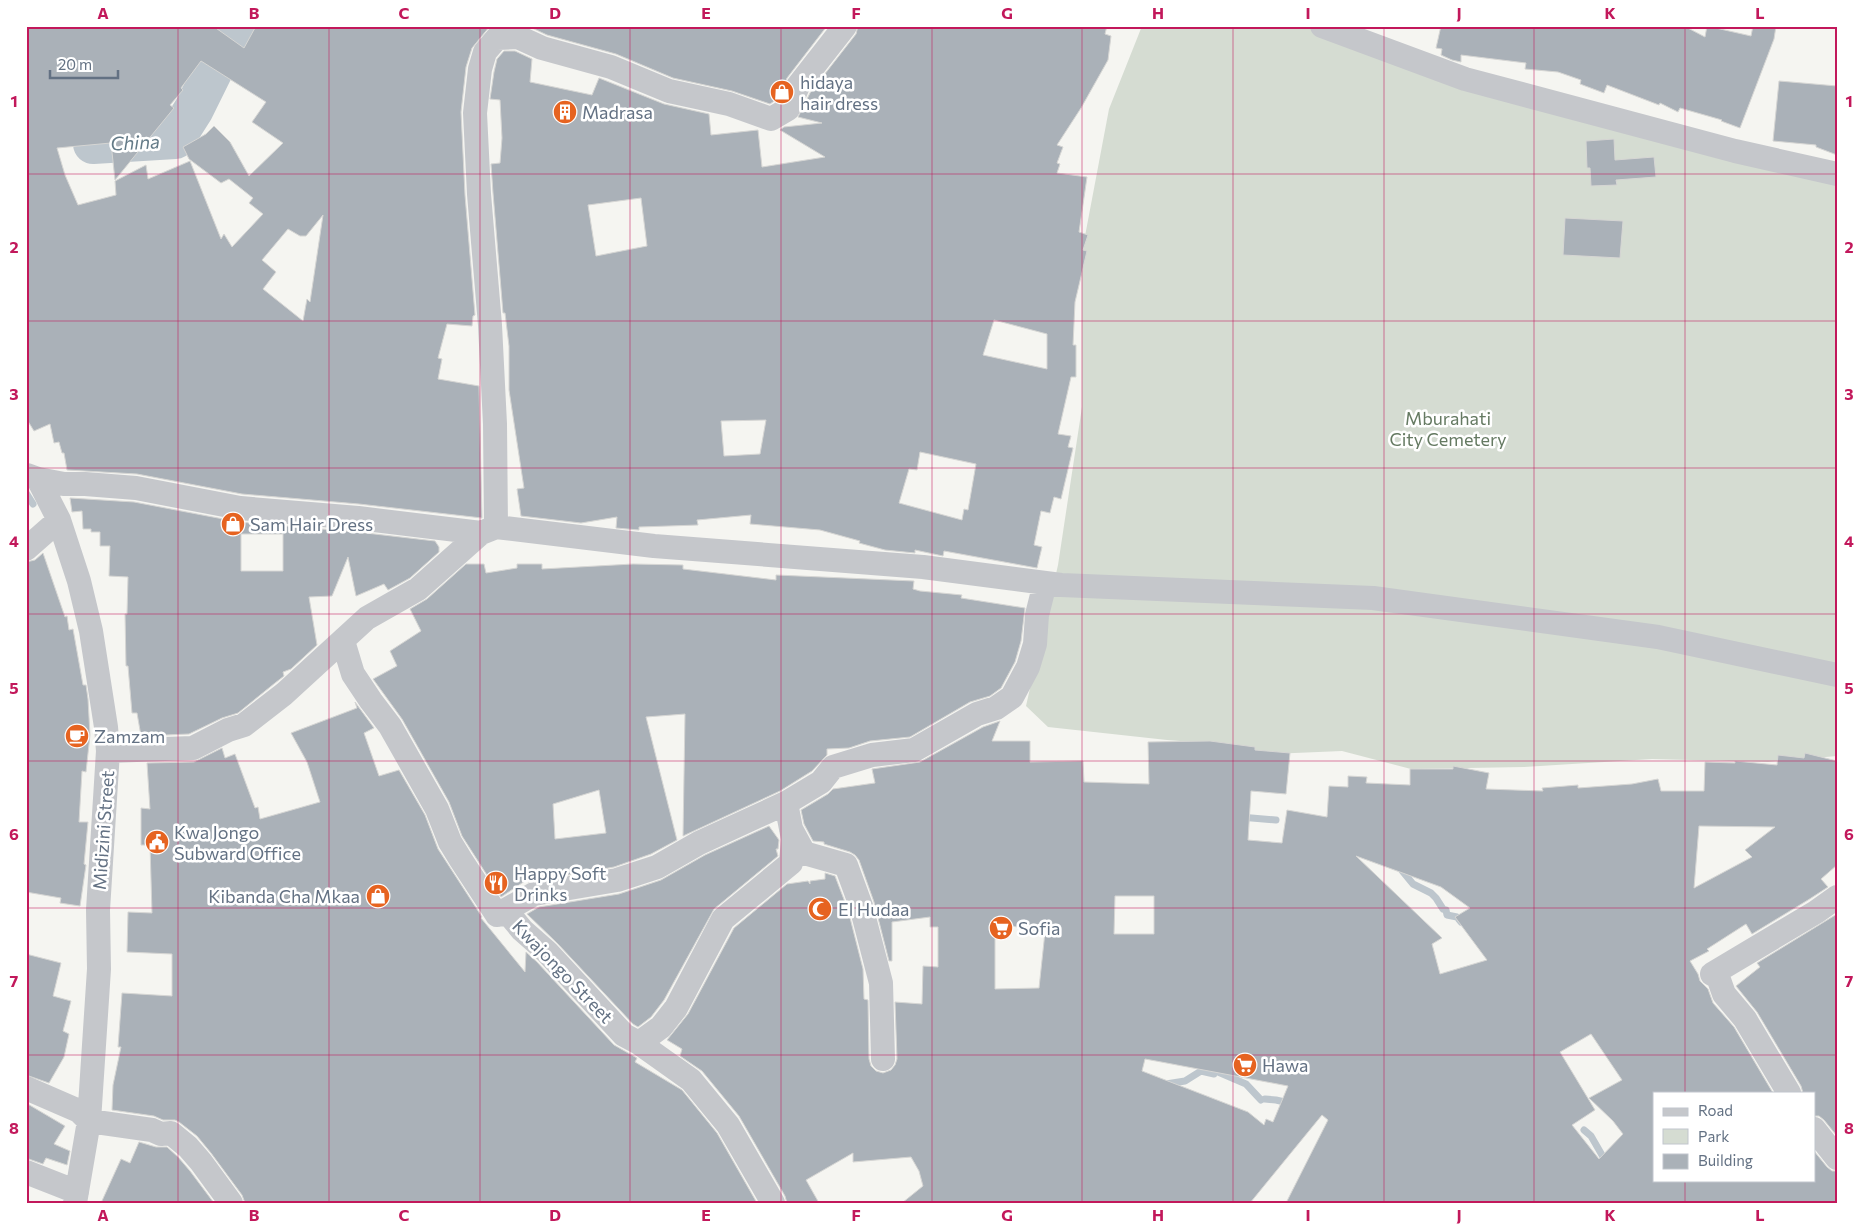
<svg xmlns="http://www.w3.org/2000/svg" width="1863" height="1229" font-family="Commissioner,sans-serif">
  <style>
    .green { fill: #d5dcd2 }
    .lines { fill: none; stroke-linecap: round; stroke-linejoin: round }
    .stream { stroke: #bdc6cd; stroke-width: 7 }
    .river { stroke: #bdc6cd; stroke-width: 40 }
    .building { fill: #aab1b8; stroke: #d6d6d4; fill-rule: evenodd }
    .minor { stroke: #c5c7cb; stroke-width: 24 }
    .grid { fill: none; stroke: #c2185b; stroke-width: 1; stroke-opacity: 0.55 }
    .labels { text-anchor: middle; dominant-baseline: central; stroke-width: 5; stroke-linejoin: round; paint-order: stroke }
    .poi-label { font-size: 18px; fill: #637183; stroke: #fff; text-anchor: start }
    .park-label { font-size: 18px; fill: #657a62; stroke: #fff }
    .street-label { font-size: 18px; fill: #637183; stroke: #fff }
    .water-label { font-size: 19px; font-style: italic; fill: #637a87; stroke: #fff }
    .neatline { fill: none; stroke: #c2185b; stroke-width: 2 }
    .grid-label { font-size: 16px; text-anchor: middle; font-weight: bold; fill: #c2185b }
  </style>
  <rect width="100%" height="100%" fill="#f5f5f1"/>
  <path class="green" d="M1142,26H1318L1837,180V756L1768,762L1652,759L1524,767L1411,769L1342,751L1271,754L1220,744L1167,740L1048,727L1026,706L1058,565L1082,407V252L1109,109Z"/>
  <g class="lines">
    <path class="stream" d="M26,493L33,504
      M1240,817L1276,820
      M1399,867L1413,884L1431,893L1436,898L1443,909
      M1446,910L1447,915L1457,917L1461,922
      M1218,1072L1246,1084L1261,1100
      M1166,1084L1185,1081L1201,1071L1214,1074
      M1265,1099L1276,1100L1289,1103
      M1584,1130L1591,1136L1606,1162"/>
    <path class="river" d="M93,144L175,139L194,109L235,26"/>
  </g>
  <path class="building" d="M26,26H213L244,48L256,26H490L472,48L466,67L461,112L465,195L475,315L473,316L472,326L447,324L438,358L442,359L438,379L479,386L482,518L359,504L242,494L137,474L67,470L64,453H62L59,442L54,443L50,424L34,431L26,418ZM201,61L266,102L252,122L283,143L249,176L230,142L214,126L206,134L183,147L189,159L221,183L229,179L253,198L249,203L263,214L232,247L224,234L221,239L190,161L148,179L146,165L115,181L116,195L78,205L65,175L57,148L111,143L115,180L174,108L170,105L183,90L181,88ZM323,215L310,302L307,299L303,321L263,289L276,272L262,260L288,229L300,236H306Z
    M528,26H827L787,78L777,99L770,104L732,91L673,78L616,54L547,35Z
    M858,26H1107L1105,34L1111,36L1108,60L1081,108L1057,145L1063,147L1057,163L1060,164L1057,173L1087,177L1079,232L1088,235L1083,250L1087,251L1075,302L1073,345H1076V377H1071L1058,434L1071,436L1068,447L1073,448L1061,499L1054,497L1050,513L1041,511L1034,545L1042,547L1037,568L944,551L943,556L915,550V553L885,550L859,543L860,541L820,530L750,524L751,515L697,520L698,525L639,527V530L616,528L617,517L581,523L521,516L517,489L524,488L509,390V346L505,313H503L493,193L491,164L500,163L502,138L500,100L490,99L494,72L497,59L504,51H515L532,59L530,82L592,95L599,78L664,104L709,114L711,135L758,130L762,167L825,157L780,130L784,127L822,123L798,117L810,93L856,34ZM641,198L647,246L596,256L588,205ZM994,320L1047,334V369L983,355ZM766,420L760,454L724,456L721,421ZM920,452L976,464L968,510L964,509L962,520L899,503L909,469L917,470Z
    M1441,26H1684L1705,37L1707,26L1751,36L1753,26H1776L1774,39L1740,128L1721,121L1722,120L1680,108L1678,112L1660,103L1659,105L1607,85L1604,93L1580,84L1581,80L1558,72L1525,69L1526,63L1461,55V62L1452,60L1441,55L1442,49L1436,48Z
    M1779,81L1837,86V155L1816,147V145L1773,141Z
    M1614,139L1615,160L1654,157L1656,177L1616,180L1617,185L1591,186L1590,168H1587L1586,141Z
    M1565,218L1623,221L1620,258L1563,255Z
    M70,498L134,502L239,522L357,532L435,541L439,547V552L410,578L388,590L384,584L356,596L348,557L332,596L309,597L317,645L291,669L283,672L284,676L275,683L238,713L222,718L189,734L141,736L137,713H132L128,666H126L125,614H127L128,577L109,576L110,546H100V532H91V529H83L82,511L72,512ZM241,534H283V571H241Z
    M43,553L65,617L67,616L69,630L73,629L83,685H86L88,699L90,735L86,772L82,771L79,822H88L84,864L86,865L80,906L60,903L61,898L26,892V562L35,560Z
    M466,564H484L486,573L517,568V564H542V569L633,564L683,565V569L776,580V575L914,581L913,589L920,591L962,595L961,598L1025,608L1021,641L1015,662L1001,688L990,696L970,702L910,737L870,741L849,748L827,749V755L812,771L780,791L683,836L685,714L646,717L677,840L651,854L614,867L528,882V879L501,897L462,836L449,802L402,719L373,679L397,666L390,651L421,631L410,609L427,599ZM599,790L606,833L555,839L553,804Z
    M355,702L374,728L364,733L379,776L399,770L425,815L438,849L482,917L481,918L525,972L526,952L537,962L614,1045L637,1058L635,1062L682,1090L717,1133L757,1203H245L242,1195L211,1153L197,1136L179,1122L175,1120H163L154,1116L112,1110L113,1085L121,1047H118L122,993L172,996V954L127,952L128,912L152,913L150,845H141V808L150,809L147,763L194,762L222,748L225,758L235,754L255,808L258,807L260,819L320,802L307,762L291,733L357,708Z
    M1000,721L992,741H1030V762L1083,761L1084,782L1149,784L1148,742L1210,741L1255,747V750L1290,753L1286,794L1251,791L1248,840L1282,843L1287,810L1327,817L1329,786L1348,787V776L1367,777L1366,783L1410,785V769H1453V766L1489,773L1486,789L1543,791L1542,788L1578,785V788L1632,784L1658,779L1661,791H1704L1705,762L1735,763V761L1777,765L1778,755L1804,758L1805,753L1837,761V865L1821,879L1828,887L1808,900L1752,934L1746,924L1707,949L1709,951L1690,961L1698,974L1700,981L1708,989L1713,1003L1734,1027L1773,1093H1654V1180H1814V1151L1827,1167L1832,1171H1837V1203H1286L1328,1120L1322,1115L1250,1203H902L923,1186L919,1171L911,1157L853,1162V1153L806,1180L819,1203H787L785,1196L739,1116L702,1071L680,1056L682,1049L667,1040L688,1014L734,928L787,884L808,881L810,884V881L825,879V873L835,876L848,910L863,969L864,999L868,1000L869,1059L871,1066L876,1071L883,1073L891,1070L895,1065L897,1059L895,1002L922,1004L923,966L938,967V927H930V917L892,922V961H889L874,902L859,860L855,855L850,852L824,844V842L813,841L804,824L801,810L828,794L833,789L875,783L872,769L920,762L983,727ZM1699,826L1775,827L1745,850L1752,857L1694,888ZM1356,856L1441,887L1470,908L1455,917L1487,960L1440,974L1432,944L1442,938ZM1115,896H1154V934H1114ZM995,923L1045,932L1039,988L995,989ZM1591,1034L1622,1080L1589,1098L1613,1121L1623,1134L1599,1159L1572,1125L1595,1110L1560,1052ZM1145,1059L1156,1061L1288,1086L1273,1122L1266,1119L1264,1125L1248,1112L1142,1071Z
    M769,826L779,840L778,849H776L778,856L714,909L664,1000L651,1017L638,1027L633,1024L557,943L527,914L539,907L619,894L661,880L705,855Z
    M1837,914V1136L1824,1120L1819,1116H1814V1093H1803L1801,1086L1757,1012L1736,986L1760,967L1757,963Z
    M26,954L61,963L53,996L71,1001L63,1031L69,1034L64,1057L49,1083L26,1075Z
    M26,1103L65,1126L54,1144L70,1151L67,1165L46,1158L43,1164L26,1158Z
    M139,1142L156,1147H167L178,1157L190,1171L214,1203H101L121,1159L130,1163Z"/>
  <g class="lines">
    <path class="minor" d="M1322,26L1465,79L1735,151L1837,174
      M27,475L38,479L59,520L79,581L91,631L106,727L108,751L98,910L99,969L89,1121L75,1203
      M38,479L64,484H85L136,488L240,508L358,518L481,533L496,527L654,546L923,567L1061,585L1373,598L1658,637L1837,675
      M496,527L495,424L490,325L479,194L475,113L480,69L485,52L497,38L518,37L542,48L611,67L669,91L729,104L771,119L788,109L798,86L845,26
      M26,549L59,520
      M343,641L353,674L371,701L390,726L437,809L450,842L461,860L497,915L508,913L522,930L547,952L624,1035L639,1043L691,1080L728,1125L773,1203
      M108,751L193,748L228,730L244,725L284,694L367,618L418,589L481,533
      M791,829L804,853L846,865L861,906L881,983L883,1059
      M497,915L534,894L617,880L657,867L699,843L786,803L821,782L833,767L872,755L914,750L977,714L996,708L1012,697L1028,667L1035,644L1037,615L1045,583
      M639,1043L661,1027L676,1008L723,919L791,863L793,839L786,803
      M26,1088L79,1111L89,1121L152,1130L161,1134L171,1133L188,1147L201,1162L231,1203
      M1789,1093L1745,1019L1724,994L1718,977L1719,971L1712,974L1816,912L1837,897
      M1814,1129L1837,1158
      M26,1172L77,1192"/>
  </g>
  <path class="grid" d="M178,26V1203M329,26V1203M480,26V1203M630,26V1203M781,26V1203M932,26V1203M1082,26V1203M1233,26V1203M1384,26V1203M1534,26V1203M1685,26V1093M26,174H1837M26,321H1837M26,468H1837M26,614H1837M26,761H1837M26,908H1837M26,1055H1837M1685,1180V1203"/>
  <defs>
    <g id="shop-disc" transform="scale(1.25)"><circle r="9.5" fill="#e66320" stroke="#fff"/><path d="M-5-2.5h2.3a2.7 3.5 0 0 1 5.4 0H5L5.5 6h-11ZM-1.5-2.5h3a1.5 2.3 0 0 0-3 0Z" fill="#fff"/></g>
    <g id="building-disc" transform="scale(1.25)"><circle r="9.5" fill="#e66320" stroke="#fff"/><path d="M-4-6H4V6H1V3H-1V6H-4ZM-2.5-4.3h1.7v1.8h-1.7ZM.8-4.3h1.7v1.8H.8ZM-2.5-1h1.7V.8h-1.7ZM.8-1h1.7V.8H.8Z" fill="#fff"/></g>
    <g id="cafe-disc" transform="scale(1.25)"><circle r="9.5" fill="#e66320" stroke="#fff"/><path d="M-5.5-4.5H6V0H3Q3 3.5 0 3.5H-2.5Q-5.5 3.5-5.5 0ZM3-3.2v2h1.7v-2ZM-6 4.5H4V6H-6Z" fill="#fff"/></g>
    <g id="civic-disc" transform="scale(1.25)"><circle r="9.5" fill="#e66320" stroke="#fff"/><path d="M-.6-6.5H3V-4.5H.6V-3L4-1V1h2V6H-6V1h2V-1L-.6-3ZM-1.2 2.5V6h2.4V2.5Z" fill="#fff"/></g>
    <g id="restaurant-disc" transform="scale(1.25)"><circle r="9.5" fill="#e66320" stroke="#fff"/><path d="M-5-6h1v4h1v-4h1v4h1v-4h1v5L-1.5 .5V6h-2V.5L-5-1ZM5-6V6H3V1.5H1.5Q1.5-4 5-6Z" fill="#fff"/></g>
    <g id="mosque-disc" transform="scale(1.25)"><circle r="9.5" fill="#e66320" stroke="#fff"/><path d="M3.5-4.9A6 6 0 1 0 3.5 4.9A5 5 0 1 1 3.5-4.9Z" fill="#fff"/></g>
    <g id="supermarket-disc" transform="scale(1.25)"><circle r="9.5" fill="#e66320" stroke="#fff"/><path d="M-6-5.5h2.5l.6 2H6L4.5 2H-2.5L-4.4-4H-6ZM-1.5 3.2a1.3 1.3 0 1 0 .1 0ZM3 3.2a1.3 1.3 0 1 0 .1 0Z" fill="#fff"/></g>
  </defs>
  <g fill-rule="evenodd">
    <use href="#shop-disc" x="782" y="92"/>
    <use href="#building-disc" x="565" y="112"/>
    <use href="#shop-disc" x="233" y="524"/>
    <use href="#cafe-disc" x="77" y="736"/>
    <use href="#civic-disc" x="157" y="842"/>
    <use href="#restaurant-disc" x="496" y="883"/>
    <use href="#shop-disc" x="378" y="896"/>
    <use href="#mosque-disc" x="820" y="909"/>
    <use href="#supermarket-disc" x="1001" y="928"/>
    <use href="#supermarket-disc" x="1245" y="1065"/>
  </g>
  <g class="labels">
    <g class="poi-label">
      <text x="800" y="82">hidaya<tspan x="800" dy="21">hair dress</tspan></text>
      <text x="582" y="112">Madrasa</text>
      <text x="250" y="524">Sam Hair Dress</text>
      <text x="94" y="736">Zamzam</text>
      <text x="174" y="832">Kwa Jongo<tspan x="174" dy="21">Subward Office</tspan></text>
      <text x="514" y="873">Happy Soft<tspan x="514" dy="21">Drinks</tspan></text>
      <text x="360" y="896" text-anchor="end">Kibanda Cha Mkaa</text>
      <text x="838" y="909">El Hudaa</text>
      <text x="1018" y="928">Sofia</text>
      <text x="1262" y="1065">Hawa</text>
    </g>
    <g class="park-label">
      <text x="1448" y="418">Mburahati<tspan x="1448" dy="21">City Cemetery</tspan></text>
    </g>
    <g class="street-label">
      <text transform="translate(103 830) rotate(-86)">Midizini Street</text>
      <text transform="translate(563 971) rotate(46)">Kwajongo Street</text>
    </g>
    <g class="water-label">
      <text transform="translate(135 142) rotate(-3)">China</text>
    </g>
  </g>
  <rect width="1863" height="1229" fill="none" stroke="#ffffff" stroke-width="55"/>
  <rect x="1653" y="1092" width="162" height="90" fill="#ffffff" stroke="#c1c6cd"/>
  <rect x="1663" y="1108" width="25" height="8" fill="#c5c7cb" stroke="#c1c6cd"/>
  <text x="1698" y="1116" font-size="15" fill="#637183">Road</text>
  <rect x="1663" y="1129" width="25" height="15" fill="#d5dcd2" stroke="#c1c6cd"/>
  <text x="1698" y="1142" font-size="15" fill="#637183">Park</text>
  <rect x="1663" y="1154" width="25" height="15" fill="#aab1b8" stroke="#c1c6cd"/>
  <text x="1698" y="1166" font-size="15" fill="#637183">Building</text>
  <path d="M50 70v8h68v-8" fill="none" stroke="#637183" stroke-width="2.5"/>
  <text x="58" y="70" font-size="15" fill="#637183" stroke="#ffffff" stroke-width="4" paint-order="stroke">20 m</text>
  <rect x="28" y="28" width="1808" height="1174" class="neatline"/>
  <g class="grid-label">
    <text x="103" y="19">A</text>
    <text x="254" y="19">B</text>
    <text x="404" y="19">C</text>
    <text x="555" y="19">D</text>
    <text x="706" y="19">E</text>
    <text x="856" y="19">F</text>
    <text x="1007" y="19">G</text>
    <text x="1158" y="19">H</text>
    <text x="1308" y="19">I</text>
    <text x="1459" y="19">J</text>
    <text x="1610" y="19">K</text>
    <text x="1760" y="19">L</text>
    <text x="14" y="107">1</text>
    <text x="1849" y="107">1</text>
    <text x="14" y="253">2</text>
    <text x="1849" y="253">2</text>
    <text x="14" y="400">3</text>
    <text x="1849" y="400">3</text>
    <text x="14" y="547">4</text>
    <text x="1849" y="547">4</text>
    <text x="14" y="694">5</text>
    <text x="1849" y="694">5</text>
    <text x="14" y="840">6</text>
    <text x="1849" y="840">6</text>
    <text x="14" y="987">7</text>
    <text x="1849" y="987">7</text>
    <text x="14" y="1134">8</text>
    <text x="1849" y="1134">8</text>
    <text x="103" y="1221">A</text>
    <text x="254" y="1221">B</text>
    <text x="404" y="1221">C</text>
    <text x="555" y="1221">D</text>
    <text x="706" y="1221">E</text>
    <text x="856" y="1221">F</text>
    <text x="1007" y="1221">G</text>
    <text x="1158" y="1221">H</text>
    <text x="1308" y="1221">I</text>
    <text x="1459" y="1221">J</text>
    <text x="1610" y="1221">K</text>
    <text x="1760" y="1221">L</text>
  </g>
</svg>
